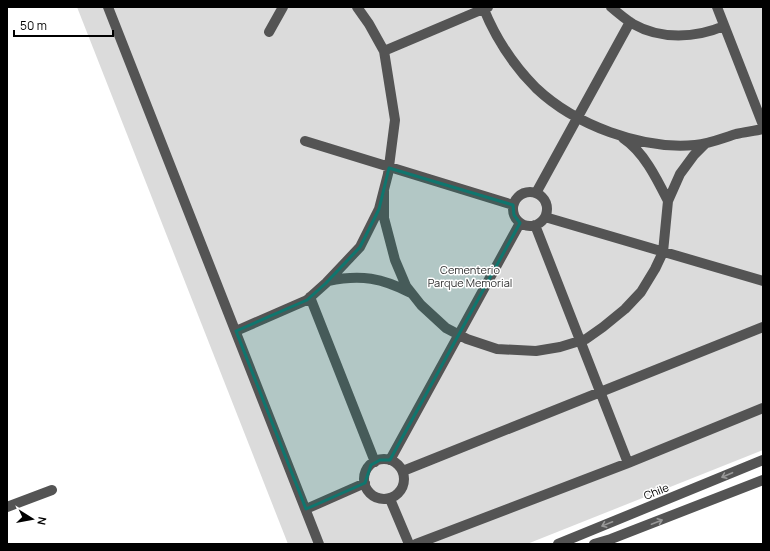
<svg xmlns="http://www.w3.org/2000/svg" width="770" height="551" font-family="Manrope,sans-serif">
  <style>
    .green { fill: #dbdbdb }
    .lines { fill: none; stroke-linecap: round; stroke-linejoin: round }
    .minor { stroke: #545454; stroke-width: 10 }
    .oneway { stroke: #989898 }
    .marked { fill: #0f766e; fill-opacity: 0.2; stroke: #0f766e; stroke-width: 3; stroke-linejoin: round }
    .labels { text-anchor: middle; dominant-baseline: central; stroke-width: 3; stroke-linejoin: round; paint-order: stroke }
    .park-label { font-size: 11px; fill: #323232; stroke: #fff }
    .street-label { font-size: 11px; fill: #000; stroke: #fff }
  </style>
  <rect width="100%" height="100%" fill="#fff"/>
  <path class="green" d="M77,7H763V450L527,544H288Z"/>
  <g class="lines">
    <path class="minor" d="M108,7L319,544
      M483,7C495,37 513,65 536,88C575,125 642,150 695,145C709,144 723,138 736,134C745,132 754,131 763,129
      M611,7C618,13 625,19 633,24C661,40 696,38 724,26
      M717,7L763,125
      M269,32L283,7
      M384,51L488,7
      M623,138C644,152 657,179 668,201
      M305,141L513,205
      M384,191V218L395,260L406,286L421,305L446,328L467,339L497,349L536,351L560,347L586,339L603,327L625,309L641,292L655,269L663,252L668,201L680,174L694,155L705,144
      M513 209a17 17 0 1 1 34 0a17 17 0 1 1-34 0Z
      M536,193L630,22
      M545,217L763,281
      M535,225L628,463
      M328,281C361,274 382,278 411,293
      M310,297L375,462
      M236,331L307,300L326,283L360,247L379,209L388,174L395,120L384,51L369,24L357,7
      M364 479a20 20 0 1 1 40 0a20 20 0 1 1-40 0Z
      M390,460L520,223
      M403,471L763,327
      M390,499L409,544
      M7,507L52,490
      M306,509L365,483
      M416,544L628,463L763,408
      M558,544L763,460
      M594,544L611,539L763,480"/>
  </g>
  <defs><path id="oneway-shaft" d="M-6 0H5M1.5-3L5.5 0L1.5 3" fill="none" stroke-width="1.6" stroke-linecap="round" stroke-linejoin="round"/></defs>
  <g class="oneway">
    <use href="#oneway-shaft" transform="translate(727 475) rotate(157)"/>
    <use href="#oneway-shaft" transform="translate(657 522) rotate(-21)"/>
    <use href="#oneway-shaft" transform="translate(607 524) rotate(158)"/>
  </g>
  <path class="marked" d="M389,168L513,205L514,215L520,223L390,460H380L371,465L365,483L306,509L236,331L307,300L326,283L360,247L379,209Z"/>
  <g class="labels">
    <g class="park-label">
      <text x="470" y="269">Cementerio<tspan x="470" dy="13">Parque Memorial</tspan></text>
    </g>
    <g class="street-label">
      <text transform="translate(656 491) rotate(-22)">Chile</text>
    </g>
  </g>
  <rect width="770" height="551" fill="none" stroke="#000000" stroke-width="16"/>
  <g transform="translate(32 519) rotate(101)" stroke="#ffffff" stroke-width="3" paint-order="stroke">
  <path d="M0-3L7 15L0 10L-7 15Z" fill="#000000"/>
  <text y="-6" font-size="11" font-weight="bold" text-anchor="middle" fill="#000000">N</text>
  </g>
  <path d="M14 30v6h99v-6" fill="none" stroke="#000000" stroke-width="2"/>
  <text x="20" y="30" font-size="12" fill="#000000" stroke="#ffffff" stroke-width="3" paint-order="stroke">50 m</text>
</svg>
